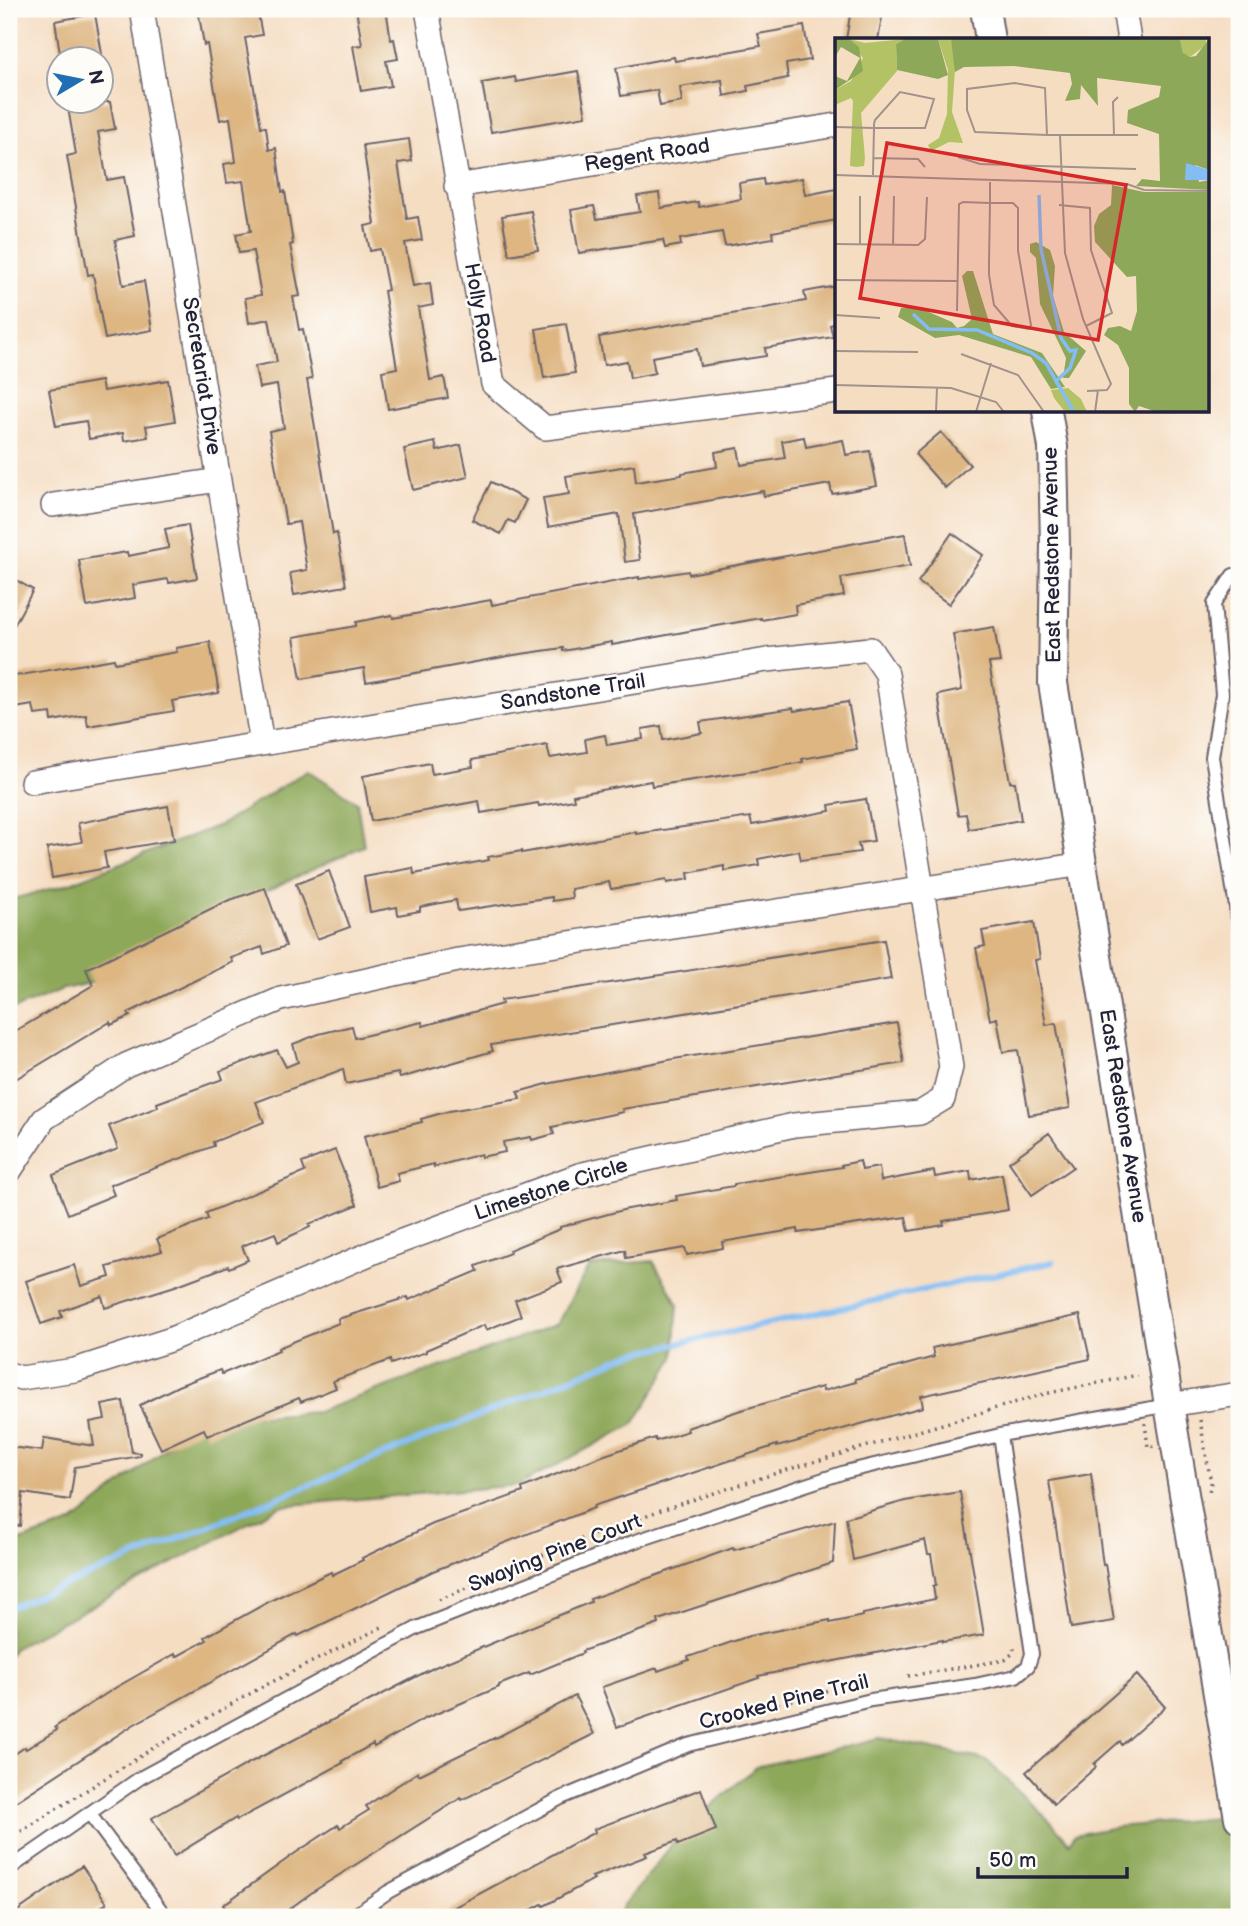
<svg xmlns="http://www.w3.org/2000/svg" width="1248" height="1926" font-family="'Balsamiq Sans',sans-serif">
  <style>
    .forest { fill: #8ea85a; stroke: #58654a; stroke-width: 2 }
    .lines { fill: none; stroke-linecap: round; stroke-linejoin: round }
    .stream { stroke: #83bdf4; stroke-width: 6 }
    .building { fill: #ddb682 }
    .service-casing { stroke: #6c636a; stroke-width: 16 }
    .minor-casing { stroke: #6c636a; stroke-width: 26 }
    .tertiary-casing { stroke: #6c636a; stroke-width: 32 }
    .path { stroke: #6c636a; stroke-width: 3.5; stroke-dasharray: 2 5; stroke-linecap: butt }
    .service { stroke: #fff; stroke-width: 12 }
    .minor { stroke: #fff; stroke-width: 23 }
    .tertiary { stroke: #fff; stroke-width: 28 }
    .labels { text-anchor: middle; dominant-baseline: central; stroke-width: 5; stroke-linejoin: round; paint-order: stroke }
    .street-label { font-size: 21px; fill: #22223b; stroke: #fdfcf7 }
    .inset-river { fill: none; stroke: #83bdf4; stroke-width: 3.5 }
    .inset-road { fill: none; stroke: #a1928c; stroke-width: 2 }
    .view { fill: #d62828; fill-opacity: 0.15; stroke: #d62828; stroke-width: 3.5 }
    .inset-edge { fill: none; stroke: #22223b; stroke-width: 3.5 }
  </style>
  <rect width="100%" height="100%" fill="#fdfcf7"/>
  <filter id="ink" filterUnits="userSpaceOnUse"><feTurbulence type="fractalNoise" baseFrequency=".0143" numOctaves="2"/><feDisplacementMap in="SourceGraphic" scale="14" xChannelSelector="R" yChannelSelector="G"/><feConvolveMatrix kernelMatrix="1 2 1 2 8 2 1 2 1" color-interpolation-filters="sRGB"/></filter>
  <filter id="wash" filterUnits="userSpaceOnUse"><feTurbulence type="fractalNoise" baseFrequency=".00686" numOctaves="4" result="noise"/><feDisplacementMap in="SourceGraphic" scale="28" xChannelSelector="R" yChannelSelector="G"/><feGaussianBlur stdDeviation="1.57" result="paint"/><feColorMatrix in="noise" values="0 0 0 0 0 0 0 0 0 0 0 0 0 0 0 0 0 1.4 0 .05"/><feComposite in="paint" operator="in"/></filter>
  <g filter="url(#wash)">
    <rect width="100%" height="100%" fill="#f5ddc2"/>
    <path class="forest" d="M308,770L357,802L364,846L209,917L115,978L63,989L9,1011V900L65,885L222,824Z
      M653,1261L678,1304L674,1358L634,1424L519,1485L280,1506L15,1647L9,1655V1545L72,1523L201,1420L317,1412L557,1324L589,1266Z
      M880,1738L986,1760L1051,1822L1070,1843L1074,1835L1116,1827L1227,1817L1239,1899V1917H618L624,1905L682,1832L756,1767Z"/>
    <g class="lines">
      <path class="stream" d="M9,1608L630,1354L1053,1262"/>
    </g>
    <g id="blocks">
      <path class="building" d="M198,9H257L262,35L245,38L261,127H266L269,150L276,148L282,192L285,191L293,244L290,245L300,296L293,297L299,330L303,329L312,379L307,380L318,445L333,534L337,533L346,586L294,595L290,573L307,570L299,522L286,524L269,431L284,428L277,385L259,388L255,366L277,362L269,319L249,323L245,298L261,295L253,251L239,253L236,234L251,231L243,181L227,183L224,164L236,162L230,118L220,120L207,44L204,45Z
        M356,9H386L391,40L394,39L398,59L386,61L391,86L361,91L353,46L362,45Z
        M851,9L883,12L878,40H846Z
        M95,14L103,60H61L55,21Z
        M804,26L810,60L786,64L788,78L747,86L748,91L724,96L722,80L680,87L682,102L660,106L657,90L621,96L616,68L674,57L675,61L761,46L758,34Z
        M578,71L586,116L491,132L482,83L515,77L516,82Z
        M67,102H110L115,129L98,132L107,180L124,177L135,236L115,240L123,285L144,281L152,330L105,339L93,274L88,275L67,156L76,154Z
        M409,139L412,161L398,163L407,219L418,217L422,240L405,243L413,286L430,283L433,305L418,308L430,380L444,377L448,398L388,409L382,371L397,368L384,291L388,290L380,249L370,251L365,226L375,224L363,145Z
        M802,178L805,195L837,189V220L772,232L773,238L725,246L722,232L680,239L681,245L665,248L663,240L579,253L571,210L594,206L597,219L640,212L637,196L659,193L661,208L698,202L699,207L741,199L739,183L763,179L764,185Z
        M531,211L538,250L509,255L502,216Z
        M837,286V323L830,325L833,337L765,348L766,356L700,366L697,349L652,357L655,373L630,378L627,361L604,365L599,337L806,301L804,292Z
        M566,324L575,373L544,378L536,329Z
        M168,380L175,421L146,426L148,437L124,441L123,433L89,439L86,421L56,426L49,390L101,381L103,391Z
        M941,432L970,465L945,488L915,454Z
        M804,437L806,447L843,440L846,455L870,451L877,486L832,494L830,484L764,496L763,491L634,514L640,560L625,562L619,514L548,527L543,498L569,494L566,476L634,465L636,482L682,475V473L717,467L715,452L738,448L741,465L785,458L782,441Z
        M435,442L437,451L461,445L468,477L413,490L404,449Z
        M491,482L526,500L515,523L508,520L501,534L472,520Z
        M188,525L197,578L169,583L168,579L133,585L135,598L87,607L79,560L127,552L128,556L169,548L165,529Z
        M952,533L983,555L949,604L918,582Z
        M905,534L910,566L841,578L844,596L795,605L796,614L761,620V618L612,645V642L563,651V648L514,655L366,682L364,668L301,679L294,637L356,626V622L392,615L393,618L491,600L492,605L639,577V579L688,571L689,574Z
        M9,576L33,590L9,635Z
        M994,627L1000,662L989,663L1010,782H1015L1021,820L969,829L966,814L958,815L938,695L962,690L953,634Z
        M210,642L219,693L172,701L174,711L88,726L86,715L52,721L51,713L35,715L33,705L9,709V677L114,659L115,663L177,652L176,648Z
        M848,702L857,749L802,759L803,762L767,769L652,786L651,781L573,795L574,800L539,806L538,803L481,813L479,801L371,821L363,776L430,763L432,774L473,767L472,760L547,745L550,758L587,752L585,739L605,735L607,745L643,739L642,729L661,726L663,740L702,733L700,722L793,708L794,711Z
        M866,799L874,841L858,843L860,852L801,860L799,851L758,859L759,865L724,871V866L688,873L689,879L667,883L666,880L611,889L609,882L571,889L572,898L552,901V897L458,911L456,900L420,907V911L398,915L397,907L370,912L364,877L413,868L414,874L489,860L488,857L522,851V853L636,832V834L750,817L752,825L830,811L829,805Z
        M168,806L174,840L104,852L107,868L52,878L47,848L82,842L78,823Z
        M329,871L350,927L317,939L296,884Z
        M265,888L286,946L264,954L262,947L231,958L233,962L128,1013L130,1016L111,1025L110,1022L9,1083V1035L93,985L86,969L227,901Z
        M1034,922L1040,959L1035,960L1046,1025L1056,1023L1070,1108L1029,1115L1018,1050L1003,1052L997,1018L990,1020L976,948L985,946L982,931Z
        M884,940L891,979L491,1045L493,1051L400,1078L398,1073L346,1084L343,1069L256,1102L264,1122L213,1142L214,1146L110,1185L114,1195L68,1214L53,1175L118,1149L109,1126L158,1107L157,1103L223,1079L220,1071L277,1050L286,1067L298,1062L293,1044L319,1034L352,1026L355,1038L422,1022L423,1026L502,1004L501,1000Z
        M897,1023L904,1063L622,1109L623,1112L552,1127L554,1134L532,1140L531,1137L503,1142L505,1152L481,1157V1154L434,1167V1164L397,1173L399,1181L377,1187L364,1136L422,1122L421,1119L449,1111L520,1099L518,1092L547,1084L674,1059Z
        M1049,1133L1073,1167L1032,1195L1009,1162Z
        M335,1150L357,1205L309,1224L310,1227L278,1242L275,1233L242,1246L248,1260L229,1268L228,1266L175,1286L105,1308L102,1296L60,1311L62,1317L41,1324L26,1281L74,1265L81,1286L110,1277L107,1267L162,1251L157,1239L208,1219L206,1213L305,1172L302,1163Z
        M860,1161L862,1170L879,1167L881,1181L934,1171L935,1177L970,1171L971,1180L1002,1174L1008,1210L943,1221L944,1225L909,1231L906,1217L798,1233V1229L722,1242L723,1248L687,1255L685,1248L626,1258L625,1250L557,1269L562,1282L515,1300L521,1316L486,1330L484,1325L426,1350V1352L391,1364L390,1360L333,1381L336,1388L301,1402L299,1398L207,1436L204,1429L161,1449L140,1405L178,1386L220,1370L222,1374L279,1350L278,1348L339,1323L338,1319L408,1297L409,1300L478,1271L476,1266L510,1253L509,1250L560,1229V1227L623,1210L677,1200L676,1196L734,1186V1184L842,1167L841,1165Z
        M1080,1315L1090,1359L921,1396L923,1407L777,1447V1445L593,1506L594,1508L433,1571L298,1636L297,1634L133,1725L9,1806V1758L25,1747L26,1749L57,1730L55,1727L115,1688L175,1654L176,1657L207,1640L205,1637L272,1600L331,1572L332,1575L363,1560L362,1558L433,1524L523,1492L522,1488L599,1457L655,1438L656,1441L688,1431L687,1428L738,1411L822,1387L823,1391L856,1382L855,1379L934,1357L932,1348Z
        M123,1401L132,1452L140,1453V1456L75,1467L70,1500L23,1493L20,1526L9,1525V1447L42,1451L44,1438L94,1446L90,1422L105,1419L102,1405Z
        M1091,1474L1103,1565L1105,1564L1114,1621L1071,1628L1049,1481Z
        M960,1492L984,1635L942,1642V1640L758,1676L759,1678L617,1727L602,1687L657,1668L658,1671L689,1660L688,1657L749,1636L830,1620V1623L863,1616V1614L935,1599L933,1586L936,1585L931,1554H928L925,1540L853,1560L846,1518L905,1501Z
        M835,1521L833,1563L658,1620L659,1624L582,1651L583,1653L530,1675L529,1673L499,1685V1687L424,1719L374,1747L373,1744L342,1761L343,1763L237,1820L236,1818L174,1856L152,1818L251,1762L435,1667L591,1602L590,1599L733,1548L734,1550Z
        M1137,1675L1165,1707L1122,1745L1120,1741L1094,1764L1096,1767L1054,1804L1026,1772Z
        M575,1696L594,1734L462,1800L461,1798L314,1891L278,1917H232L223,1905L294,1854L338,1825L340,1828L369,1810L366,1806L418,1772L419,1775L494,1738V1739Z
        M701,1789L716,1830L678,1845L677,1841L645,1853L647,1856L592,1877L594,1879L544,1906L542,1904L518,1917H436L595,1832L594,1829Z
        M82,1866L107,1903L85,1917H9Z"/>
    </g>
  </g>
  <g filter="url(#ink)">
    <use href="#blocks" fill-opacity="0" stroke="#6c636a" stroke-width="2"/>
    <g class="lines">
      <g class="service-casing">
        <path id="service" d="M1233,575L1214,604L1222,694L1212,757L1239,926
          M89,1813L166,1917
          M9,1869L140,1778L417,1628L633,1542L845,1472L1000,1435L1169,1405
          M352,1917L388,1892L561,1798L688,1745L871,1700L975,1685L1016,1676L1028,1666L1032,1654L1000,1435"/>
      </g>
      <g class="minor-casing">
        <path id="minor" d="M142,9L262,744
          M427,9L493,384L545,428L837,391
          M1124,9L1129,40
          M456,186L837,125
          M53,505L219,480
          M9,1172L44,1119L126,1065L281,999L458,960L1083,864
          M9,1374L21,1378L75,1370L169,1340L383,1248L579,1175L794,1125L920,1113L943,1099L951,1067L887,674L870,649L767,660L32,782
          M1169,1405L1239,1394"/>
      </g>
      <g class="tertiary-casing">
        <path id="tertiary" d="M985,9L990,40
          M1047,411L1053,447L1055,546L1053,683L1169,1405L1239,1818"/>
      </g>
      <path class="path" d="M1200,1420L1211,1483L1209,1492
        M1145,1423L1148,1447L1154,1446
        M439,1600L571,1543L661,1510L780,1472L1044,1394L1138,1375
        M908,1676L1005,1660L1013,1653L1014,1647
        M744,1713L833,1689L859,1685
        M9,1839L155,1747L262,1687L384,1626
        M326,1917L339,1909"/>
      <use href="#service" class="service"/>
      <use href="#minor" class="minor"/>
      <use href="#tertiary" class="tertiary"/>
    </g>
  </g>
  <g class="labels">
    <g class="street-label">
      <text transform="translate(647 155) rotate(-9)">Regent Road</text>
      <text transform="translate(480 313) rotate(80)">Holly Road</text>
      <text transform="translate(202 376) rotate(81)">Secretariat Drive</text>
      <text transform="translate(1052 555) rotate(-91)">East Redstone Avenue</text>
      <text transform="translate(573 692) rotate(-9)">Sandstone Trail</text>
      <text transform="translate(1123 1116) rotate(81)">East Redstone Avenue</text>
      <text transform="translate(551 1189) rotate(-18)">Limestone Circle</text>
      <text transform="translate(555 1553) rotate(-21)">Swaying Pine Court</text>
      <text transform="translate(784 1702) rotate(-14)">Crooked Pine Trail</text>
    </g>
  </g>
  <g transform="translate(835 38)">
    <rect width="374" height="374" fill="#f5ddc2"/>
    <path d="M14,1L30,5L70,1L61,6L62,33L26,75L30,120L29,128L21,129L15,128L18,63L16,60L0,67V52L16,43L28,20ZM103,1H116L121,18L117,74L128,105L114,104L96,113L93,107L104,100L112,76L113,32ZM345,1H371V7L355,19L348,16ZM233,350L246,361L252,374H230L219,360L216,352Z" fill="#b3c264"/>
    <path d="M0,1H14L24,9L28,33L0,52V38L12,43L25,20L6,9L0,19ZM70,1H103L113,37L103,41L62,32L61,6ZM116,1H345L348,15L355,19L361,18L374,1V132L360,127L364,144L374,142V152L301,148L307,141L325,143L324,96L292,85L293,72L324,59L326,48L262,40L263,68L246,47L245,61L230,63L237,46L235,35L179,28L129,29L120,34ZM277,147L309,154H374V374H322L304,368L300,374L294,366V330L283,307L269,297L273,290L285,288L296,293L302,273L301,238L292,239L260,204L259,188L264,176L276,167ZM201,204L215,212L220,228L218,258L229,294L251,313L234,340H228L231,320L205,266L201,220L195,214V206ZM132,233H138L158,296L207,315L230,349L216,351L196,319L124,297L100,300L63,279L66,270L82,269L117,284L122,290L129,288L137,281L127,238Z" fill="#8ea85a"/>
    <path d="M351,125L374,132V142H350Z" fill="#83bdf4"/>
    <path class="inset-river" d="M204,157L206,211L226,300L235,313L241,312L235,330L221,343L239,374M78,276L94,291L142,292L197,315L211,325L221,343"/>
    <path class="inset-road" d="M0,89L39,90H90L99,61L65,54L40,82L39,86V90L38,137M212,97L210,50L180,45L132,51V72L140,94L212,97H303M225,97L230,215L248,281L276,346L272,352L252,353M279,97L278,64L283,59M123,119L145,126L301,131M38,120L83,121L90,129M0,137L292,146L309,152L375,153M224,167L255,170L256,212L277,275L251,288M0,206L83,207L90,201L92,159M25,207V158M58,207L59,158M0,242L123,243M122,273L124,166L128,164L155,165H178L183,170V213L196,287L194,291L177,288L159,267L154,237V224L155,165V144M0,277L45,280M0,313L83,314M126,316L183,337L209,374M0,347L116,350L161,364L169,374M101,374L102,349M141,374L156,325M260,374L263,352"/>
    <path class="view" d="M52,105L291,147L263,302L25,260Z"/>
    <rect width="374" height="374" class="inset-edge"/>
  </g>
  <rect width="1248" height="1926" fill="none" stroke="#fdfcf7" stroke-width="35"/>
  <g transform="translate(80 80) rotate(80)"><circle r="33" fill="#fdfcf7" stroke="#a5a5ac" stroke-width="2"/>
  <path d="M0-5L12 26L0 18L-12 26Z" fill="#1f6fb2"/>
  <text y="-10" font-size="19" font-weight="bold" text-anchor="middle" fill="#22223b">N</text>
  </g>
  <path d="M978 1867v10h149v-10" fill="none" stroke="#22223b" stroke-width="3.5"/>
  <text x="989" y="1867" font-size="21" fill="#22223b" stroke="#fdfcf7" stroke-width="5" paint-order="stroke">50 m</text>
</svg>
